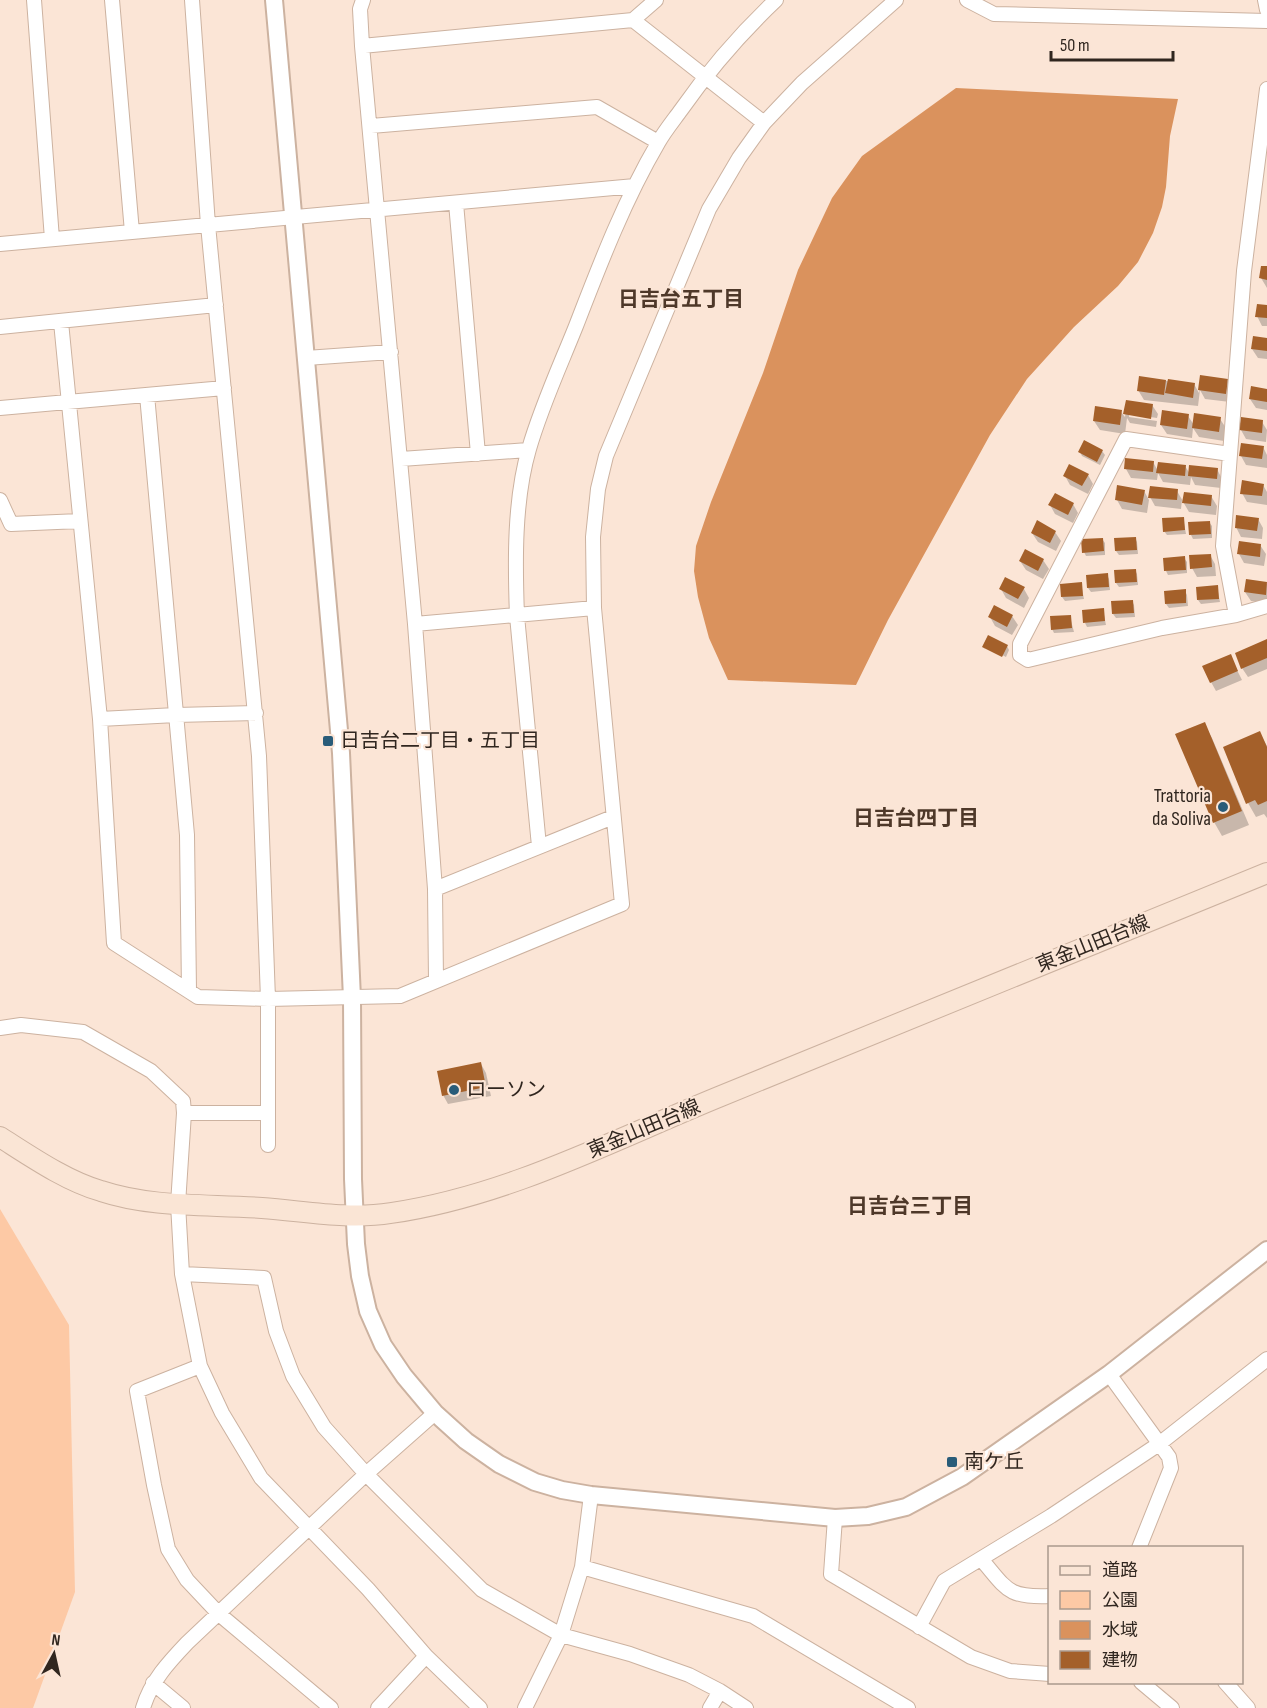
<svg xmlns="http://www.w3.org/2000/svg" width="1267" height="1708" font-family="'Sofia Sans Condensed','Noto Sans JP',sans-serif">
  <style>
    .green { fill: #fdc9a5 }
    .water { fill: #da925d }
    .shadow { fill: #0003 }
    .building { fill: #a4602a }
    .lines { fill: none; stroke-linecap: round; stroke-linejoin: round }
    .minor-casing { stroke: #ccb2a0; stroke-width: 16 }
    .tertiary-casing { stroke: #ccb2a0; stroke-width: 20 }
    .secondary-casing { stroke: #ccb2a0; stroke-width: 22 }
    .minor { stroke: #fff; stroke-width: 14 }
    .tertiary { stroke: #fff; stroke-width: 16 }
    .secondary { stroke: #fae5d5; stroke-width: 20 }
    .poi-dot { fill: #295c79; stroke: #fbe5d6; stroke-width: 2 }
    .labels { text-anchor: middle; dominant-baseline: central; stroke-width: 4.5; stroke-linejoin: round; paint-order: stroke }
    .poi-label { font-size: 20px; fill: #30261f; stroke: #fbe5d6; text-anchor: start }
    .street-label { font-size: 20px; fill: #30261f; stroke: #fbe5d6 }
    .neighbourhood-label { font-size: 21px; font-weight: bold; fill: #4e3829; stroke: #fbe5d6 }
  </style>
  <rect width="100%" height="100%" fill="#fbe5d6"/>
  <path class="green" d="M0,1209L69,1325L75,1592L33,1708H0Z"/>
  <path class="water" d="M956,88L1178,99L1170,136L1166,187L1162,207L1153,233L1138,262L1118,286L1074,327L1027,379L990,435L888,620L856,685L728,680L709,638L698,597L694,571L696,546L711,502L763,373L798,270L832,198L862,156Z"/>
  <path class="shadow" d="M1267,268V288L1261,278Z
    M1267,306V326H1262L1257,316Z
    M1267,339V359L1258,358L1252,349Z
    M1202,377L1227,380L1232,390L1230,402L1205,399L1200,390L1198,406L1144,400L1138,390L1140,378L1194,384L1199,393Z
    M1267,390V410L1256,408L1250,399Z
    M1127,401L1152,405L1158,414L1157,418L1129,414V417L1157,421L1156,427L1130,423L1127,418L1125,434L1100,430L1094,421L1121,412L1125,417Z
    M1188,416L1194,425L1220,419L1226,428L1224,441L1199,437L1193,428L1192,438L1167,434L1161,425Z
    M1262,422L1267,430L1266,442L1246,439L1241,430Z
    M1263,447L1267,455V468L1246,465L1241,456Z
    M1102,451L1105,455L1100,465L1082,456L1080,452Z
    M1153,462L1158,471L1185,466L1190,474L1217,469L1222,479L1221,488L1195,485L1191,477L1190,485L1163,482L1158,473L1157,480L1131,478L1126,469Z
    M1088,475L1093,484L1088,494L1070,485L1065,476Z
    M1263,485L1267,492V505L1247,502L1242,493Z
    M1144,491L1149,500L1147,513L1122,509L1117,500Z
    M1177,491L1184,503L1211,496L1217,506L1216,515L1189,512L1182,500L1181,509L1155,506L1150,497Z
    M1073,504L1078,513L1073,523L1055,514L1050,505Z
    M1183,518L1186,534L1167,535L1164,531Z
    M1258,519L1263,528L1262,539L1241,537L1236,527Z
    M1209,522L1212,526V538L1193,539L1191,535Z
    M1055,532L1061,541L1056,551L1038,542L1032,533Z
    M1135,538L1137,542L1138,554L1119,555L1116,551V540Z
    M1102,539L1105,543V555L1086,556L1084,552Z
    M1260,545L1266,554L1264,566L1244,563L1239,554Z
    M1210,555L1215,564L1216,576L1197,577L1192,568Z
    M1184,558L1187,562V573L1168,575L1166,571Z
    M1043,560L1049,569L1043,579L1026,570L1020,561Z
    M1135,570L1137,574L1138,585L1119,587L1116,583Z
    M1107,575L1109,579L1110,590L1091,592L1088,588Z
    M1247,581L1267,584V603L1251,601L1245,592Z
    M1081,584L1084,599L1065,601L1062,597Z
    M1217,587L1220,602L1201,604L1198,600Z
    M1001,589H1024L1029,598L1024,608L1006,598Z
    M1185,591L1187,595L1188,606L1169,608L1166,604Z
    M1132,601L1134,605L1135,617L1116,618L1113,614Z
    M1103,610L1106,625L1087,627L1085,623Z
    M1012,616L1018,625L1012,635L995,626L990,617Z
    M1070,617L1074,632L1054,633L1052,629Z
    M989,637L1007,646L1009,650L1006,657L985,646V649L984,647Z
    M1267,641V669L1248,677L1242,668Z
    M1230,656L1242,680L1216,691L1211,682Z
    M1204,724L1212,738L1249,825L1222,836L1214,822Z
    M1260,733L1267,746V818L1264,814L1256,817L1248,803Z
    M481,1064L486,1073L491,1096L448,1104L443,1095Z"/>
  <path class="building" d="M1261,266H1267V280L1259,278Z
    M1257,304L1267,305V318L1255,317Z
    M1253,336L1267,338V351L1251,349Z
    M1200,375L1228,379L1226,394L1198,390Z
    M1139,376L1166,380L1164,395L1137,391Z
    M1168,379L1195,383L1193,398L1165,393Z
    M1251,386L1267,389V402L1249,399Z
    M1126,400L1153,404L1151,419L1123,414Z
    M1095,406L1122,410L1120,425L1093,421Z
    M1162,410L1189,414L1187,429L1160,425Z
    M1194,413L1221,417L1219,432L1192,428Z
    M1241,417L1263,420L1262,433L1239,430Z
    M1084,440L1103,450L1097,462L1078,452Z
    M1241,443L1264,446L1262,459L1239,456Z
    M1125,458L1154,461L1153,472L1124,469Z
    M1158,462L1186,465L1185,476L1156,473Z
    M1069,464L1089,474L1082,486L1063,476Z
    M1189,465L1218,468L1217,479L1188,476Z
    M1242,480L1264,484L1262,496L1240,494Z
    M1117,485L1145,490L1142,505L1115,500Z
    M1150,486L1178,489L1177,500L1148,498Z
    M1184,492L1212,495L1211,506L1182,503Z
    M1055,493L1074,503L1068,515L1048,505Z
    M1236,515L1259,518L1257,531L1235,528Z
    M1184,517L1185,530L1163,532L1162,518Z
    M1037,520L1056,531L1050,543L1031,533Z
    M1210,521L1211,534L1189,535L1188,522Z
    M1136,537L1137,550L1115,551L1114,538Z
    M1103,538L1104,551L1082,553L1081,539Z
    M1239,541L1261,544L1260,557L1237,554Z
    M1025,549L1044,559L1038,571L1019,561Z
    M1211,554L1212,567L1190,569L1189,555Z
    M1185,556L1186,570L1164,571L1163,558Z
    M1136,569L1137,582L1115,583L1114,570Z
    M1108,573L1109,587L1087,588L1086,575Z
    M1005,577L1025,587L1018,599L999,589Z
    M1246,579L1267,582L1266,595L1244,592Z
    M1082,582L1083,596L1061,597L1060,584Z
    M1218,585L1219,599L1197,600L1196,587Z
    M1186,589V603L1165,604L1164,591Z
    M1133,600L1134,613L1112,614L1111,601Z
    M994,605L1013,615L1007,627L988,617Z
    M1104,608L1105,621L1083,623L1082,610Z
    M1071,615L1072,628L1051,630L1050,616Z
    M988,635L1008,645L1002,657L982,647Z
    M1267,639V658L1241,669L1235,653Z
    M1231,654L1238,671L1210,683L1202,666Z
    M1205,722L1242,811L1213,823L1175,734Z
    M1260,731L1267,747V801L1258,805L1255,800L1246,804L1223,747Z
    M481,1062L486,1087L442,1096L437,1071Z"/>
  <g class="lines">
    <g class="minor-casing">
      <path id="minor" d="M34,0L52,239
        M112,0L132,232
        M192,0L208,225L259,756L268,999V1145
        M363,0L360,9L362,46L415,624L435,889L436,981
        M967,0L994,14L1267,21
        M1265,0L1267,10
        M633,20L764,123
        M362,46L633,20L656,0
        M371,126L597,107L658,142
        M456,203L478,454
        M0,244L635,186
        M61,322L100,719L114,943L198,997L268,999L400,996L622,904L594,608L593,537L598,489L606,456L709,209L739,158L764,123L802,83L896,0
        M0,327L216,305
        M306,358L391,352
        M147,395L187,835L189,991
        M0,408L224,388
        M1230,454L1126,439L1020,644V655L1028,660L1162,628L1236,615L1267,606
        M401,459L528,450
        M0,500L11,524L80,521
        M1236,615L1223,546L1244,271L1267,89
        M415,624L594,608
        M100,719L176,715L256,713
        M539,846L517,616C515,563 514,500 529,449C541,407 560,366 576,326C600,264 624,201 658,143C664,132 673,121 681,110C709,70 740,34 776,0
        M435,889L613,817
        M0,1028L21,1025L83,1032L151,1071L183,1101L184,1113L178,1204L182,1274L200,1366L222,1413L261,1478L368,1589L426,1656L480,1708
        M184,1113H267
        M182,1274L264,1278L276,1331L293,1376L324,1427L366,1474L482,1590L561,1635L630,1654L689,1675L720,1691L746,1708
        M200,1366L137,1391L154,1485L168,1549L187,1580L219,1614L331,1708
        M1109,1374L1169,1457L1171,1468L1139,1548
        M835,1518L831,1574L971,1657L1010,1671L1050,1674
        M981,1559C1007,1589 1007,1598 1050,1596
        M582,1567L753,1616L908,1708
        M919,1627L944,1581L1051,1516L1159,1444L1267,1359
        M1141,1682L1172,1708
        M1225,1682L1248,1708
        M153,1683L183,1708
        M143,1708C151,1681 169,1662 187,1643L366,1474L435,1413
        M378,1708L426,1656
        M525,1708L561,1635L582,1567L591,1495
        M710,1708L720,1691"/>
    </g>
    <g class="tertiary-casing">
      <path id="tertiary" d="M274,0L341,753L352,998L353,1179L356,1244L360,1276L368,1311L383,1345L404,1376L435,1413L466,1441L499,1464L535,1482L562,1490L591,1495L835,1518L868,1516L906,1507L962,1477L1109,1374L1267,1250"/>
    </g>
    <g class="secondary-casing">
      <path id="secondary" d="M0,1137C30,1156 66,1181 101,1191C152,1208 209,1204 262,1208C305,1211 348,1220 391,1213C508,1196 613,1140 721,1096C903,1021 1085,946 1267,873"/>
    </g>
    <use href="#minor" class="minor"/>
    <use href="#tertiary" class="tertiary"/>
    <use href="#secondary" class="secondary"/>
  </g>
  <g class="poi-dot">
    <rect x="322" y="735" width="12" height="12" rx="3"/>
    <circle cx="1223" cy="807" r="6"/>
    <circle cx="454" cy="1090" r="6"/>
    <rect x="946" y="1456" width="12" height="12" rx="3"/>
  </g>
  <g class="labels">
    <g class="poi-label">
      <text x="340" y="741">日吉台二丁目・五丁目</text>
      <text x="1211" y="796" text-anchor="end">Trattoria<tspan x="1211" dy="23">da Soliva</tspan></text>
      <text x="466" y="1090">ローソン</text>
      <text x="964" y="1462">南ケ丘</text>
    </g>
    <g class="street-label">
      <text transform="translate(1093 944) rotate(-22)">東金山田台線</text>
      <text transform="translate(644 1129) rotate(-23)">東金山田台線</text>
    </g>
    <g class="neighbourhood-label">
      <text x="681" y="299">日吉台五丁目</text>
      <text x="916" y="818">日吉台四丁目</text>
      <text x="910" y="1206">日吉台三丁目</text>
    </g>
  </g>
  <rect x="1048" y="1546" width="195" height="138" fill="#fbe5d6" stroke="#aa998d" stroke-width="1.5"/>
  <rect x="1060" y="1566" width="30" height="9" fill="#fae5d5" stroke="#aa998d" stroke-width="1.5"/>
  <text x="1102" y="1576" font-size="18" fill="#30261f">道路</text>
  <rect x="1060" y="1591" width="30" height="18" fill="#fdc9a5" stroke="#aa998d" stroke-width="1.5"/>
  <text x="1102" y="1606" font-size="18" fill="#30261f">公園</text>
  <rect x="1060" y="1621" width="30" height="18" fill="#da925d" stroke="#aa998d" stroke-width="1.5"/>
  <text x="1102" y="1636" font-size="18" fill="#30261f">水域</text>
  <rect x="1060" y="1651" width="30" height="18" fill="#a4602a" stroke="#aa998d" stroke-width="1.5"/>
  <text x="1102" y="1666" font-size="18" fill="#30261f">建物</text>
  <g transform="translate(54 1654) rotate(8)" stroke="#fbe5d6" stroke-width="4.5" paint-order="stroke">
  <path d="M0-4.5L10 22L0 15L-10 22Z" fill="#30261f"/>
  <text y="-9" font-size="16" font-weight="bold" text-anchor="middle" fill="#30261f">N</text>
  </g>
  <path d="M1051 51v9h122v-9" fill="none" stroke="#30261f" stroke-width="3"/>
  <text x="1060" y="51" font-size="18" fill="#30261f" stroke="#fbe5d6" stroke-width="4.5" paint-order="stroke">50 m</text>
</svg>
